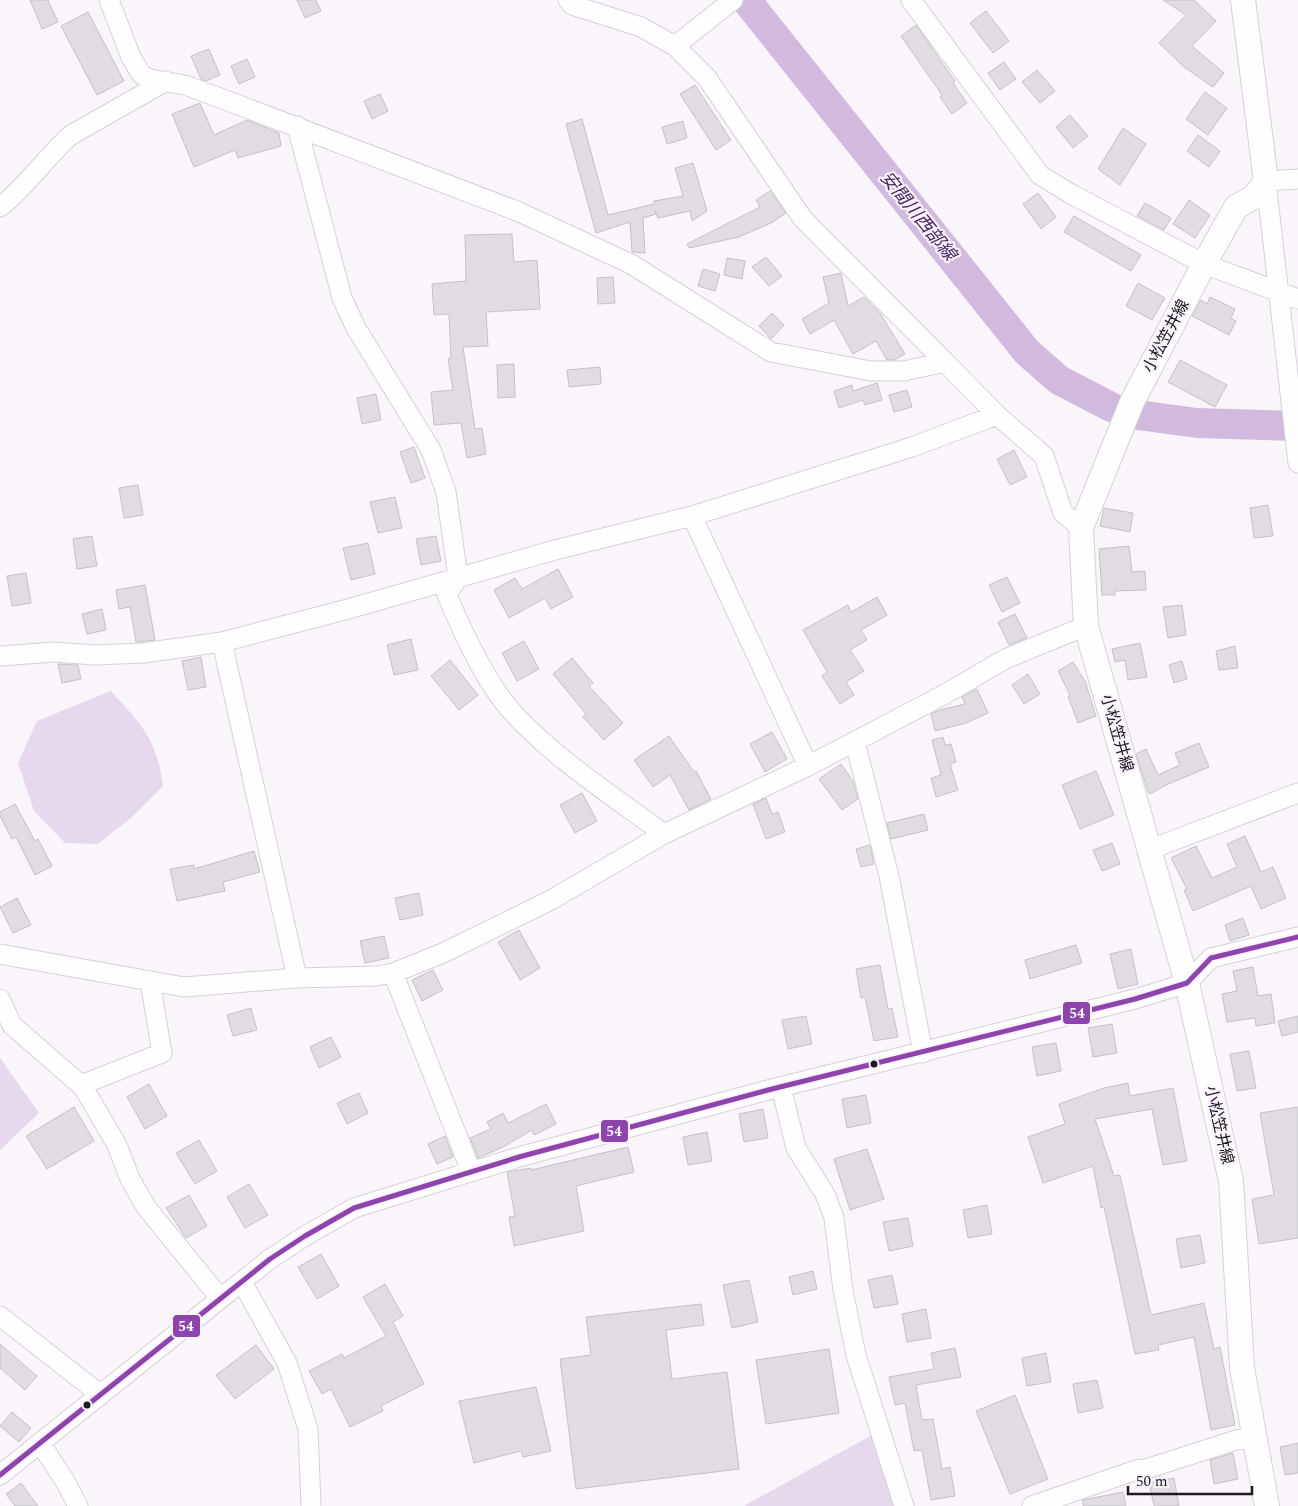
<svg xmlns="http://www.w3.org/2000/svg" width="1298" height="1506" font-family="Spectral,'Noto Sans JP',serif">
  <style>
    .green { fill: #e6d8ed }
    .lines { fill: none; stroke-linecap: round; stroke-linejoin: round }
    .river { stroke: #d1badd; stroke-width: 30 }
    .building { fill: #e0dce2; stroke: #c5c2c7 }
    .minor-casing { stroke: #d5d2d7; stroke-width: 21 }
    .major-casing { stroke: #d5d2d7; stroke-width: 26 }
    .minor { stroke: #fefefe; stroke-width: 19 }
    .major { stroke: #fefefe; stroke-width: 24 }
    .bus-1-casing { stroke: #faf2fe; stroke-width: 9 }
    .bus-1 { stroke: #8e44ad; stroke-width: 5 }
    .bus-dot { fill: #1d191f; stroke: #faf2fe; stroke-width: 2 }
    .labels { text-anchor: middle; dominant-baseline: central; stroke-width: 4.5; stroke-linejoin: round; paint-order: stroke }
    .street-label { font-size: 16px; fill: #1d191f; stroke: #faf2fe }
    .water-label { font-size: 18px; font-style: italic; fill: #4a225b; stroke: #faf2fe }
    .line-badge { stroke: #faf2fe; stroke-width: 2 }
    .badge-label { font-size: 14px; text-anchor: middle; font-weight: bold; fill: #fff }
  </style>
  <rect width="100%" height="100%" fill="#f9f5fb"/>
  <path class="green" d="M111,691C143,727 156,737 163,786L132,817L98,844L65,843L34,811L18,763L37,721Z
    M0,1058L39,1113L0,1150Z
    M872,1435L894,1506H744Z"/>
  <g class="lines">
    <path class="river" d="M746,0L1027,352L1059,380L1111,407
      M1138,415L1197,423L1298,426"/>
  </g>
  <path class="building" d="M30,0H48L58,22L42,29Z
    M297,0H316L321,11L305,18Z
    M1163,0H1194L1216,21L1192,46L1224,73L1213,87L1184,67L1159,43L1186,15Z
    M986,11L1009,41L993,53L970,23Z
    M88,12L124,81L97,95L61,26Z
    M916,25L955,81L953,83L967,103L952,114L940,97L942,95L901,36Z
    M209,49L220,75L206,81L201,79L191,56Z
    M247,59L255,77L239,84L231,66Z
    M1004,62L1016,79L1000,90L988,73Z
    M1037,70L1055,91L1040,103L1022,82Z
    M695,85L731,140L716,150L680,94Z
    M1205,92L1227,108L1208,135L1186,119Z
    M380,94L388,111L372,119L364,101Z
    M200,103L214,135L247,120L279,133L281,146L238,158L235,150L194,167L172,114Z
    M1070,115L1088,136L1073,148L1056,127Z
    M582,119L608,215L654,204V201L683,196L675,168L693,163L707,211L692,221L690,211L658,218L655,211L656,214L643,218L645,253L632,252L630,222L596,233L566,124Z
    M683,121L687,138L667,144L662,127Z
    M1123,128L1146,144L1120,185L1098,169Z
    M1198,135L1220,151L1209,167L1187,151Z
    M770,191L786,213L771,223L739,237L689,248L687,244L760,207L756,200Z
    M1038,193L1056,217L1041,229L1023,204Z
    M1189,200L1210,215L1195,238L1173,224Z
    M1145,203L1171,218L1164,230L1137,216Z
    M1074,216L1141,255L1131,271L1064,232Z
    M512,234L514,262L537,260L540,309L486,312L488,346L463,347L475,429L482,428L486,454L467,458L461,423L434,425L431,392L453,390L448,359L451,358L449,314L434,315L432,284L466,281L465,235Z
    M766,257L782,276L769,286L752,267Z
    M727,258L745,261L742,279L724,275Z
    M703,269L720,274L715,291L698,286Z
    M841,273L848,306L864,297L880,313L905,354L894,360H887L876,341L853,354L834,320L810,334L802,319L829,303L823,277Z
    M613,277L615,303L598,304L597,278Z
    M1138,283L1165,298L1152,320L1126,306Z
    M1210,297L1235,309L1231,318L1236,321L1229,335L1192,316L1201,300L1207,304Z
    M772,313L784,325L771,339L759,326Z
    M1180,360L1227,385L1215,407L1168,382Z
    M514,364L515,397L498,398L497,365Z
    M600,367L601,384L569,387L567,370Z
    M877,383L882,400L865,405L863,400L839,408L834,391L852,385L853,391Z
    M907,390L912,407L894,412L889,395Z
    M376,394L381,420L362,424L357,398Z
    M414,447L425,478L411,483L400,452Z
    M1014,450L1027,477L1010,485L997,459Z
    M138,485L143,515L124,518L119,488Z
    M395,497L402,528L378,533L370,502Z
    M1268,505L1273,536L1254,538L1250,508Z
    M1104,508L1133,513L1130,532L1100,526Z
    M92,536L97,566L77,569L73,539Z
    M436,536L441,561L421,565L416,539Z
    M368,543L375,574L351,580L343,548Z
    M1129,546L1132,572L1145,571L1146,590L1115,591V595H1102L1099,549Z
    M558,569L573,597L551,609L545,598L509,618L494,590L515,578L522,589Z
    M26,573L31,603L12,606L7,576Z
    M1007,577L1020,603L1002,612L989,585Z
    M145,585L155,640L136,642L130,607L119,609L116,590Z
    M877,597L887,615L861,630L867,640L850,650L864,671L846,682L854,695L840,704L822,676L827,672L803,630L848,605L851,612Z
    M1182,605L1186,635L1168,638L1163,607Z
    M102,609L106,630L87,634L82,614Z
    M1015,614L1027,638L1009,645L998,622Z
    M411,639L418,670L394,675L387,645Z
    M524,641L539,669L517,681L502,653Z
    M1140,643L1147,677L1128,680L1125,660L1115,662L1112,649Z
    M1235,646L1238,668L1219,670L1216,651Z
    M201,657L206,687L188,690L182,661Z
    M572,658L593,683L589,686L623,723L604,740L583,717L586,714L553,674Z
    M450,660L478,695L459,710L431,676Z
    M1182,661L1187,679L1174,683L1169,665Z
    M1073,662L1085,681L1096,716L1078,723L1068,696L1070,695L1058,671Z
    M58,664L78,665L81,679L62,683Z
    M1028,674L1040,694L1024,704L1012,685Z
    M977,689L988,713L966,723L935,731L931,714L940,710L965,704L962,697Z
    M772,732L787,759L765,772L750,744Z
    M669,736L694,772L696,771L711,799L689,810L670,775L653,787L634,760Z
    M943,737L945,745L951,744L956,762L950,764L958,790L936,797L931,778L941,775L932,740Z
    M1199,743L1209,767L1166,785L1150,794L1148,792L1136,754L1146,749L1158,775L1180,765L1175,753Z
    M841,764L853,781L858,799L842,810L819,779Z
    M1096,771L1114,815L1080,829L1062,785Z
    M582,793L597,821L575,833L560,805Z
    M766,798L772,814L778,812L785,832L766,839L753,804Z
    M15,804L35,841L38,839L52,866L35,875L16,837L12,839L0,816V812Z
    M924,814L928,830L891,839L887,823Z
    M1245,836L1261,872L1273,867L1286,898L1261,909L1251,886L1193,911L1184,890L1187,889L1171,858L1196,846L1212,878L1237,867L1227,844Z
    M1112,843L1120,864L1102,871L1093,850Z
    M870,845L874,864L861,867L856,849Z
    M254,851L260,872L223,882L225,891L177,901L170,869L194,865V869Z
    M419,893L423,915L400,920L395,898Z
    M17,898L31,925L13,933L0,907Z
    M1243,918L1249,935L1230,941L1225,925Z
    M519,930L540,968L520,980L498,942Z
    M384,936L389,958L365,963L360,941Z
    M1076,945L1082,963L1030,979L1025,960Z
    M1131,949L1138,984L1118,989L1110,954Z
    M880,965L888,1009L892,1008L898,1037L874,1041L865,997L861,998L856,969Z
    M1253,967L1258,996L1271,994L1275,1023L1256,1026L1255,1018L1227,1022L1222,994L1237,991L1233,971Z
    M433,970L443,990L422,1001L412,980Z
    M251,1008L257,1030L233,1036L227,1015Z
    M806,1016L812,1044L788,1049L782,1020Z
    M1298,1016V1032L1282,1036L1278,1021Z
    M1112,1024L1117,1053L1093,1057L1088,1028Z
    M331,1037L341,1057L319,1068L310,1047Z
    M1056,1043L1061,1071L1037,1076L1032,1047Z
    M1249,1051L1256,1088L1237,1091L1230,1054Z
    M1128,1083L1130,1096L1173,1088L1187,1161L1163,1165L1152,1109L1095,1119L1114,1176L1120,1175L1151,1315L1204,1303L1214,1349L1220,1347L1235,1425L1211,1430L1194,1337L1158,1345L1159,1350L1135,1354L1104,1207L1101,1208L1093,1166L1043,1183L1028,1137L1065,1124L1059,1104L1104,1088Z
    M149,1084L167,1116L145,1129L127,1097Z
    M359,1093L368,1113L347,1124L337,1103Z
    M866,1095L871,1123L847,1128L842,1099Z
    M546,1104L556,1124L534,1135L532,1130L503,1147L478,1158L470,1138L491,1129L487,1122L503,1113L508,1123Z
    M74,1107L94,1141L47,1169L26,1136Z
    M1298,1107V1238L1259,1244L1252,1199L1274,1195L1260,1113Z
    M763,1109L768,1138L744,1142L739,1114Z
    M707,1132L712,1161L688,1165L683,1137Z
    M445,1136L453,1157L437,1164L428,1144Z
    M199,1140L217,1171L195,1184L176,1153Z
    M628,1147L634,1172L576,1186L584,1231L514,1246L509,1217L515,1216L507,1172L531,1168V1170Z
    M867,1149L884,1199L850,1210L834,1159Z
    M249,1184L268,1215L245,1228L227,1197Z
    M189,1195L207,1226L186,1238L166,1208Z
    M987,1205L992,1234L968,1238L963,1210Z
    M908,1218L913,1246L889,1251L883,1222Z
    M1200,1235L1205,1263L1181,1268L1176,1239Z
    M321,1254L339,1286L317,1299L298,1267Z
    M813,1271L817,1289L793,1295L789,1277Z
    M892,1275L898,1304L874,1308L868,1280Z
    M749,1280L758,1322L732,1328L723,1285Z
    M385,1284L403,1316L393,1322L424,1384L381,1406L383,1411L350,1427L331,1389L322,1394L309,1371L342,1354L344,1358L386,1336L363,1297Z
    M701,1304L704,1325L666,1330L672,1379L727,1372L739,1469L576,1489L560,1359L591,1355L586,1317Z
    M926,1309L931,1338L907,1342L902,1314Z
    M0,1344L37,1376L25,1390L0,1368Z
    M256,1345L274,1369L235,1399L216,1375Z
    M955,1348L961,1377L916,1385L922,1420L933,1419L942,1469L950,1467L955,1496L931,1500L922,1450L914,1451L905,1403L895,1405L889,1377L934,1369L931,1353Z
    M829,1349L839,1413L766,1424L756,1360Z
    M1046,1353L1051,1382L1027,1386L1022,1358Z
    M1097,1380L1103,1408L1078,1413L1073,1384Z
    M536,1387L551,1451L523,1457L521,1451L474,1463L459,1401Z
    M1015,1395L1048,1479L1010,1494L976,1411Z
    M12,1412L31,1428L19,1442L0,1426Z
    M1298,1443V1473L1285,1475L1280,1447Z
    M1233,1453L1238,1479L1214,1484L1210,1460Z
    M1174,1478L1179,1506H1154L1149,1483Z
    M21,1483L38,1506H15L6,1494Z
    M1123,1492L1126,1506H1083V1500Z"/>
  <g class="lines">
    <g class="minor-casing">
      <path id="minor" d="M109,0L131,57L141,74L150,79L185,85L236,104L517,211L631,264L771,352L871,371H904L945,362L997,415
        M568,0L572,5L641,27L675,46L707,78L803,219L945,362
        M911,0L1040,175L1071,194L1204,264L1298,299
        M675,46L733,0
        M297,126L342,298L356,328L431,450L446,492L458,577L447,595C463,633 486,684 514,714C558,761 613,796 664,834
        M1298,179L1266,181L1298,463
        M0,207C27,186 45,158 71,135L166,81
        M692,516L808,766
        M222,642L297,978
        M0,656L54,652L95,655L143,653L222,642L348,609L555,550L692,516L912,447L997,415L1044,456L1063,513L1081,528
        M855,742L889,876L923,1053
        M1151,849L1298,793
        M0,954L184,987L297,978L376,976L393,973L443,953L551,900L664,834L808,766L947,693L1005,659L1086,626
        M393,973L471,1171
        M0,999L12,1025L83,1087L117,1145L130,1179L146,1207L220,1298
        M81,1085L162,1053L150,981
        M781,1087L796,1148L825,1194L834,1218L843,1290L856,1355L904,1506
        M242,1282L287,1363L308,1429L311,1506
        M0,1316L101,1395
        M40,1443L65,1481L78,1506
        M0,1475L270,1259L305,1236L354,1208L519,1157L772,1089L1135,999L1187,983L1211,958L1298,937
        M1032,1506L1139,1469L1143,1470L1236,1440L1255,1438"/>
    </g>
    <g class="major-casing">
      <path id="major" d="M1243,0L1266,181L1254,197L1236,207L1204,264L1132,402L1081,528L1086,626L1187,983L1231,1181L1242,1368L1267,1506"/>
    </g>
    <use href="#minor" class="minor"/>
    <use href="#major" class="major"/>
    <g class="bus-1-casing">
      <path id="bus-1" d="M0,1475L270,1259L305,1236L354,1208L519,1157L772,1089L1135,999L1187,983L1211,958L1298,937"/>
    </g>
    <use href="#bus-1" class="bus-1"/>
  </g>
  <g class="bus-dot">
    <circle cx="874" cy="1064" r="4.5"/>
    <circle cx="87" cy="1405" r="4.5"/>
  </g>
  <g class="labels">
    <g class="street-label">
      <text transform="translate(1166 336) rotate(-62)">小松笠井線</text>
      <text transform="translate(1117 733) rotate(74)">小松笠井線</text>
      <text transform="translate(1219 1125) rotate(77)">小松笠井線</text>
    </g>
    <g class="water-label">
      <text transform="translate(918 216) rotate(51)">安間川西部線</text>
    </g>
  </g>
  <g class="line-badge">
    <rect x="1062" y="1001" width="29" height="24" rx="5" fill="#8e44ad"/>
    <rect x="600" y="1119" width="29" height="24" rx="5" fill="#8e44ad"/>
    <rect x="172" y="1314" width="29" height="24" rx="5" fill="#8e44ad"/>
  </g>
  <g class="badge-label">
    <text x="1077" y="1018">54</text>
    <text x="614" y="1136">54</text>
    <text x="186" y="1331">54</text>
  </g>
  <path d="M1128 1486v8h124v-8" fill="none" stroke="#1d191f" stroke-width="2.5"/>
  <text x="1136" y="1486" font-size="15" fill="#1d191f" stroke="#faf2fe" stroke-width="4" paint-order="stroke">50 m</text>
</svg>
